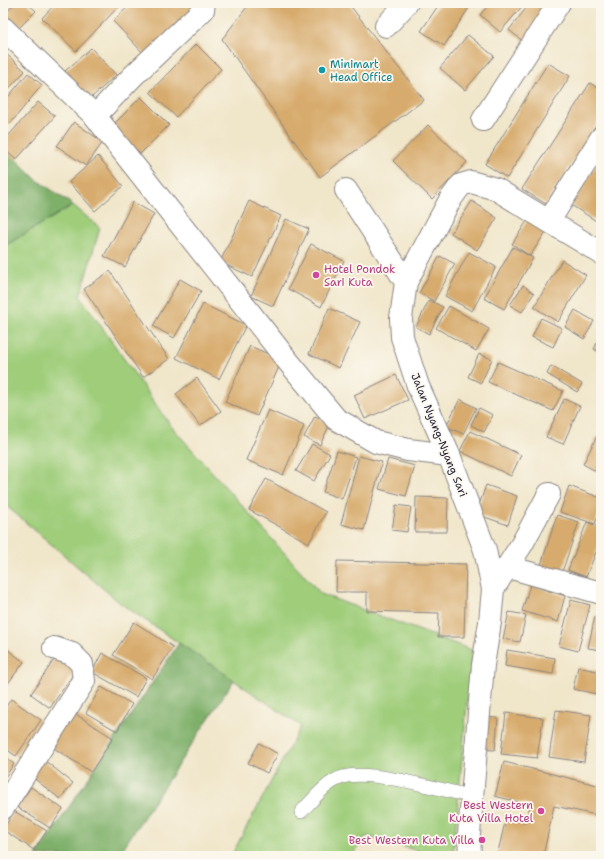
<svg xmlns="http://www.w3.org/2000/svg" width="604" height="859" font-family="'Shantell Sans',sans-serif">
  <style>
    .green { fill: #9fcd7a; stroke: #60785a }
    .forest { fill: #7fb06a; stroke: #506952 }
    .building { fill: #d7ab6d }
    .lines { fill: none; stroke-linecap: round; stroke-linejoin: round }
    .lane-casing { stroke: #898482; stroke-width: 14 }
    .street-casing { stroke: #898482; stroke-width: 24 }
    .lane { stroke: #fff; stroke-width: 13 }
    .street { stroke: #fff; stroke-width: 22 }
    .culture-dot { fill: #0f9aa8; stroke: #fbf7ec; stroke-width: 1.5 }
    .hotel-dot { fill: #d1479c; stroke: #fbf7ec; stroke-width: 1.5 }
    .labels { text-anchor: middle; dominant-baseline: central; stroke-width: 3.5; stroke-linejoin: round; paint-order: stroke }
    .culture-label { font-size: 11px; fill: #0d838f; stroke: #fbf7ec; text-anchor: start }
    .hotel-label { font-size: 11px; fill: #b23c85; stroke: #fbf7ec; text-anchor: end }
    .street-label { font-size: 11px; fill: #22223b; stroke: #fbf7ec }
  </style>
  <rect width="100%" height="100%" fill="#fbf7ec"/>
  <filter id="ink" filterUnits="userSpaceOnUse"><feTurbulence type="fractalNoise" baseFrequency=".025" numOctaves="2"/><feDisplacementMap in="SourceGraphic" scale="8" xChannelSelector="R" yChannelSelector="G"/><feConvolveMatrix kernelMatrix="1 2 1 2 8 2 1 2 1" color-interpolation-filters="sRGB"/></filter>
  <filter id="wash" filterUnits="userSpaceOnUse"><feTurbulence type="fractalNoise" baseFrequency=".012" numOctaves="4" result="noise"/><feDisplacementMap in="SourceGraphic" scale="16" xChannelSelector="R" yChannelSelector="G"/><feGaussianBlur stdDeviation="0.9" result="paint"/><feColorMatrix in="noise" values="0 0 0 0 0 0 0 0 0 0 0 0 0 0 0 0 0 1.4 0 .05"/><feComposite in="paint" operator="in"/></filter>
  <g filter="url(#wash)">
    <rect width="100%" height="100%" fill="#f0e6ca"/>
    <path class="green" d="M73,205L100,228L80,296L171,426L321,594L472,650L453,856H436L366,836L352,856H231L301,726L120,603L3,503V247Z"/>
    <path class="forest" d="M3,147L36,179L73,205L3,247Z
      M179,643L234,680L118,856H36Z"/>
    <g id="blocks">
      <path class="building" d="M15,3H27L36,11L18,29L3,16Z
        M56,3H122L76,51L42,18Z
        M132,3H192L198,9L147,57L113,21Z
        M250,3H348L424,100L320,177L222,39Z
        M440,3H472L444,46L421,31Z
        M490,3H525L500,32L480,15Z
        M530,3H555L525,43L509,30Z
        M468,35L494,56L465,90L440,68Z
        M196,44L221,69L176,117L150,92Z
        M91,48L116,75L90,99L65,71Z
        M3,51L25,71L3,95Z
        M548,63L570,76L507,178L485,164Z
        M28,73L42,85L10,124L3,118V103Z
        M590,83L601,90V117L546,204L522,189Z
        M141,97L169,125L138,156L110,128Z
        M38,102L55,116L16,160L3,148V142Z
        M74,122L103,142L86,166L57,146Z
        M428,125L467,162L432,199L393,161Z
        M98,156L123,186L95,211L69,182Z
        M601,157V224L571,205Z
        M249,201L281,216L252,277L220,262Z
        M472,201L497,218L477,250L451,233Z
        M133,202L154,214L125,267L104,256Z
        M529,218L547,230L530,256L512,244Z
        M286,219L309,229L273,306L251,296Z
        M311,244L344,261L321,307L288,289Z
        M513,247L533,258L504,309L484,298Z
        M469,252L496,267L472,311L445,296Z
        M440,256L455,264L434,301L419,293Z
        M562,260L586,275L558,322L534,307Z
        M110,271L169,359L143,377L84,289Z
        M180,279L201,291L174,338L153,326Z
        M523,285L534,293L522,312L510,305Z
        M429,300L443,307L429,334L416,327Z
        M203,304L246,325L219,379L176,358Z
        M449,306L489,329L476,351L436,328Z
        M329,308L360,322L339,368L309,354Z
        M575,310L594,321L584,339L565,327Z
        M541,318L562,328L553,347L532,337Z
        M601,335V353L594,349Z
        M250,346L282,360L257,416L225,402Z
        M479,354L492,359L481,383L468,377Z
        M498,362L563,391L553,411L488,382Z
        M551,366L582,384L577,392L547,374Z
        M396,375L408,400L365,419L354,395Z
        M197,378L221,411L200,426L176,394Z
        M460,399L476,408L463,434L446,426Z
        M564,399L580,406L563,444L546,437Z
        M479,408L493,415L484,432L471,425Z
        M268,410L304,426L283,475L246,460Z
        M315,416L330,424L320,445L304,437Z
        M470,431L521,455L511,476L460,451Z
        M597,436L601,438V474L583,464Z
        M312,444L330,454L314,481L296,471Z
        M337,451L356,457L342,499L323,492Z
        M359,456L382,462L364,530L341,524Z
        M388,459L415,466L406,496L379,489Z
        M266,479L326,512L309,543L249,510Z
        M486,485L517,496L508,525L476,514Z
        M569,486L601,498V507L595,524L560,512Z
        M416,497L448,498L447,532H415Z
        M396,505L411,507L407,532L392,530Z
        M557,515L579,522L561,575L540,568Z
        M587,522L601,528V540L586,577L568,570Z
        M337,561L466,564L464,637H438L439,613L367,611V592H336Z
        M530,585L565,596L558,622L522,611Z
        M571,600L590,605L578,651L559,646Z
        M509,612L526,615L520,642L503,639Z
        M595,616L601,617V650L588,648Z
        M134,622L173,647L152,679L113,655Z
        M3,646L24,662L3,690Z
        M507,650L555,658L553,674L505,666Z
        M102,653L146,678L136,697L92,672Z
        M58,654L78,667L50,708L31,694Z
        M578,667L601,672V695L573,689Z
        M101,687L132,704L117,731L86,713Z
        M11,699L41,720L16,756L3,747V711Z
        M556,710L591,715L584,762L549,757Z
        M71,711L113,738L91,772L49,745Z
        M506,713L543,718L537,758L501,754Z
        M480,717L498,718L495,750L478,749Z
        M259,743L278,754L267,773L248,763Z
        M3,756L14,764L3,780Z
        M39,756L73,783L60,799L26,772Z
        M504,762L601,786V816L554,806L543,856H497L506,818L526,823L530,805L495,796Z
        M31,787L63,809L50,828L17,807Z
        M14,811L47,831L34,850L3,830Z"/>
    </g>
  </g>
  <g filter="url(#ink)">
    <use href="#blocks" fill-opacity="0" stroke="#898482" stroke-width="1"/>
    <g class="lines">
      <g class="lane-casing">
        <path id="lane" d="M301,812C313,800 326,782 343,777C369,769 444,790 473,797"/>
      </g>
      <g class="street-casing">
        <path id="street" d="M386,26L407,3
          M3,28L95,116L287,360L336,419L376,442L408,450L449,455
          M95,116L134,75L203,10L204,3
          M483,120L559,3
          M346,190L406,282
          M549,221L601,138
          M508,567L601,593
          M493,589L522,544L549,494
          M3,808L84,681L82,664L72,654L54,648
          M470,856L469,834L483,665L490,622L493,589L485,550L449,455L418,386L402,337L401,318L406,282L450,200L461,185L471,182L496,189L601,253"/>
      </g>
      <use href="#lane" class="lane"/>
      <use href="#street" class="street"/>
    </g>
  </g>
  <circle class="culture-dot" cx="322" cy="70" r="4"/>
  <g class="hotel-dot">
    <circle cx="316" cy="275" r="4"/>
    <circle cx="541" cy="811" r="4"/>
    <circle cx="482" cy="840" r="4"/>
  </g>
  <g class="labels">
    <g class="culture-label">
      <text x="330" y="64">Minimart<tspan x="330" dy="13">Head Office</tspan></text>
    </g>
    <g class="hotel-label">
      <text x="324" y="269" text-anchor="start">Hotel Pondok<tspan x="324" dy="13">Sari Kuta</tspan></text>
      <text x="533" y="805">Best Western<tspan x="533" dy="13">Kuta Villa Hotel</tspan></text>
      <text x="474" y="840">Best Western Kuta Villa</text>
    </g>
    <g class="street-label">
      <text transform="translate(439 435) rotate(68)">Jalan Nyang-Nyang Sari</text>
    </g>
  </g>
  <rect width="604" height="859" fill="none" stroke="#fbf7ec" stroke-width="16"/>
</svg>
